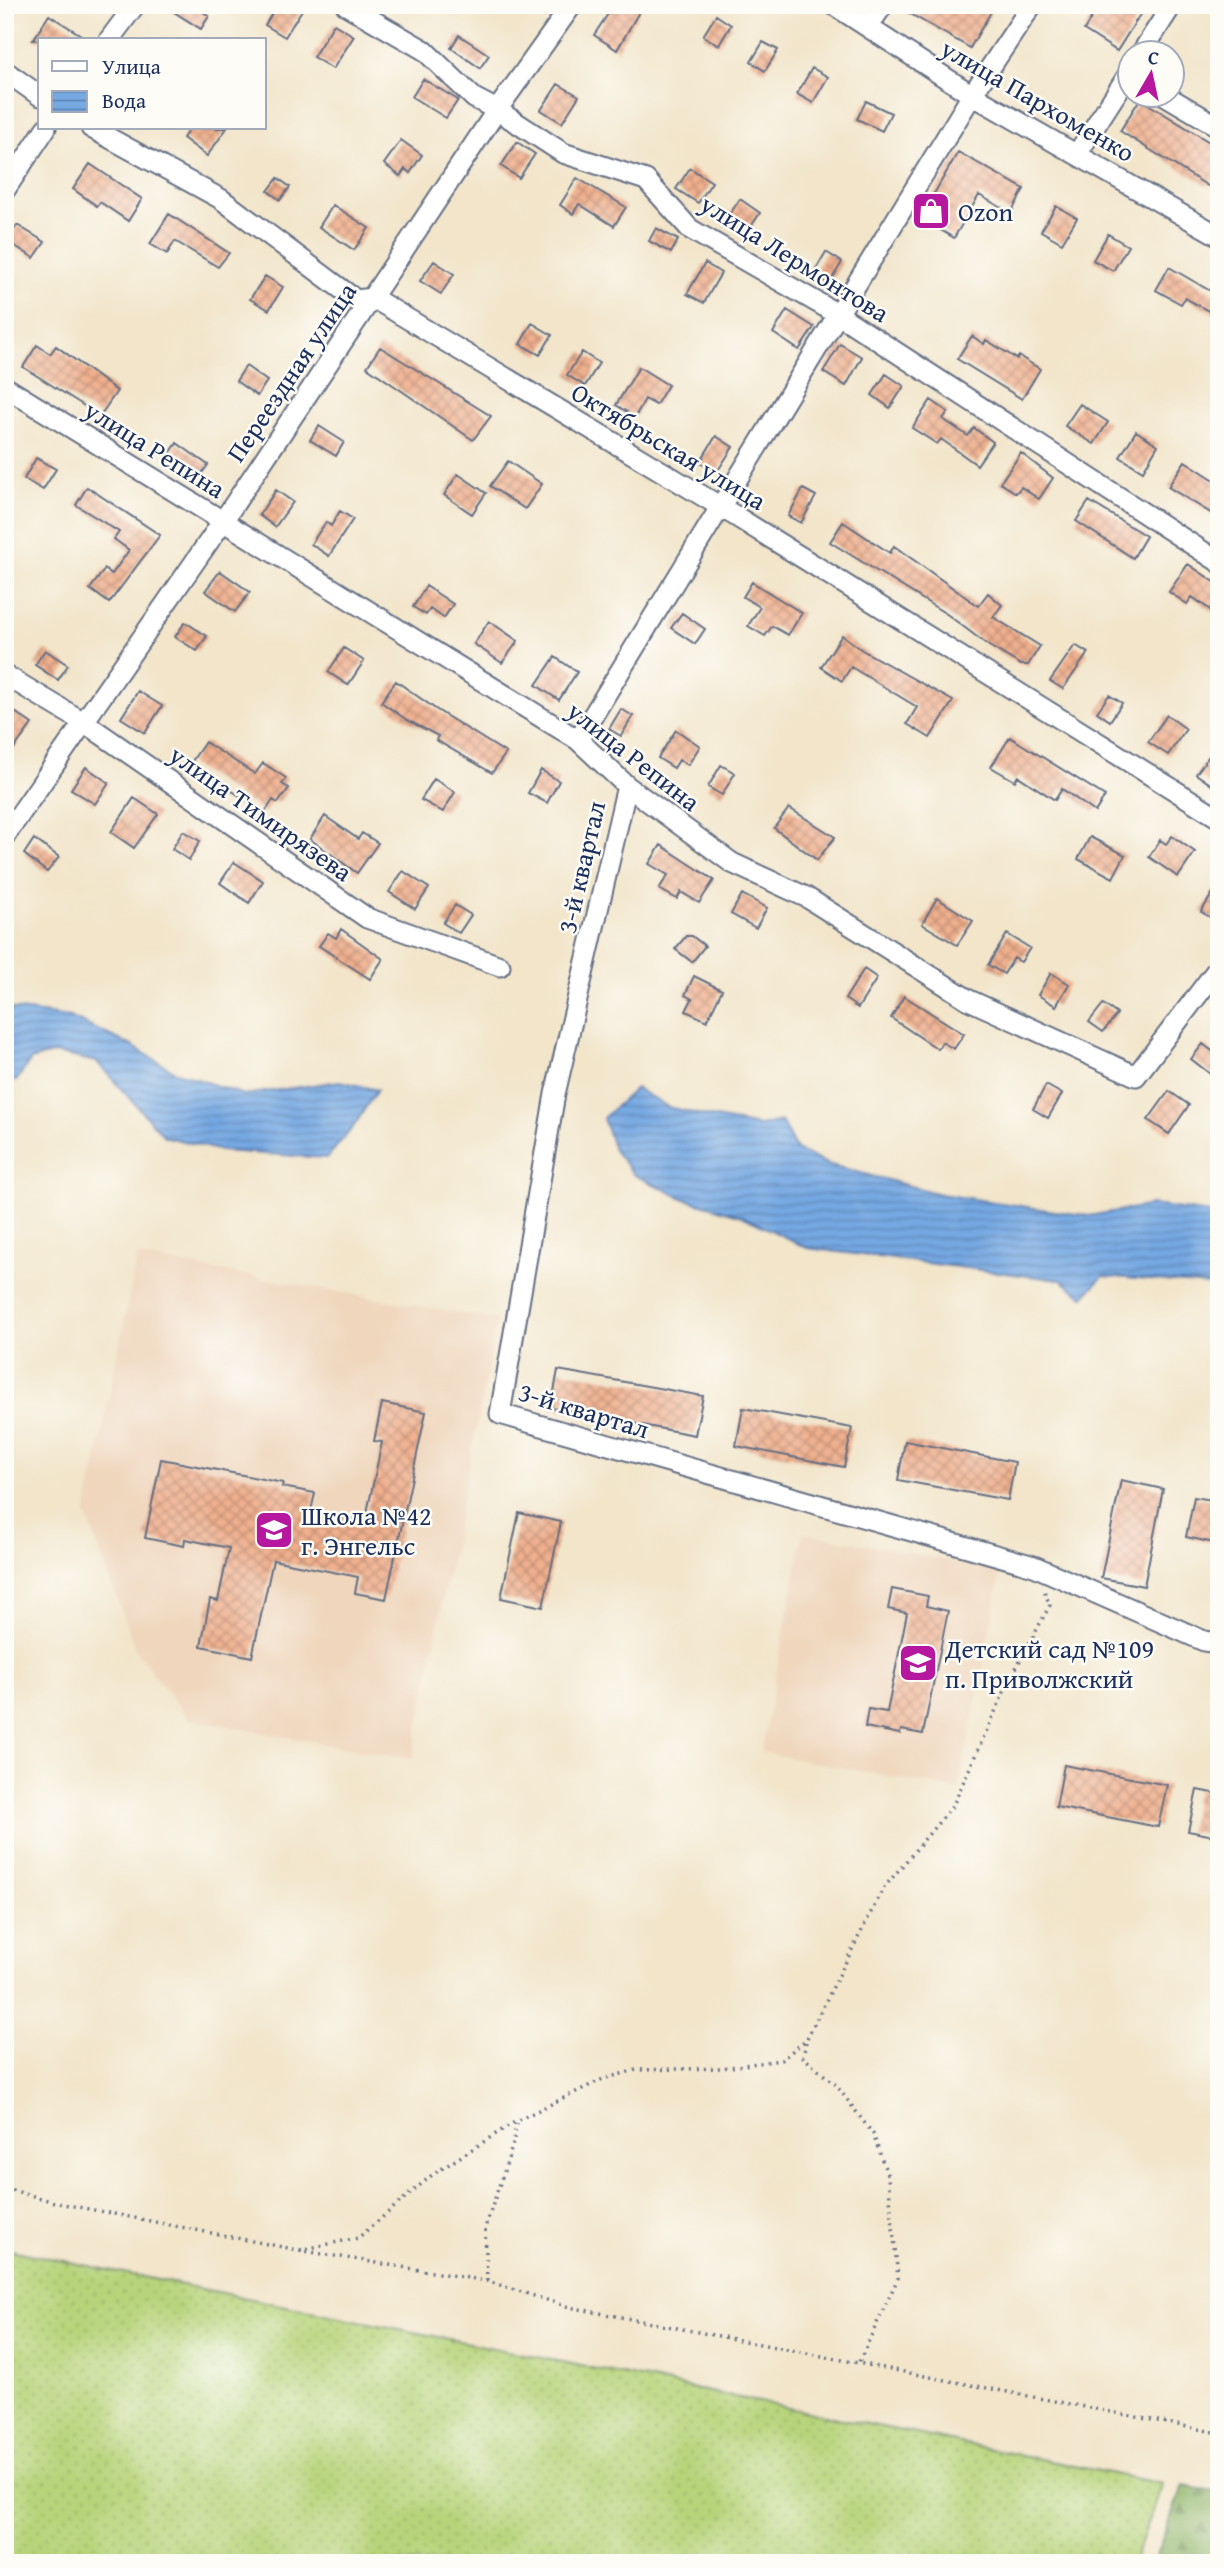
<svg xmlns="http://www.w3.org/2000/svg" width="1224" height="2568" font-family="'Gentium Book Plus',serif">
  <style>
    .built { fill: #efd6bc }
    .grass { fill: url(#grass-dots); stroke: #69826c; stroke-width: 2 }
    .forest { fill: url(#forest-firs); stroke: #567264; stroke-width: 2 }
    .water { fill: url(#water-rules); stroke: #486ca0; stroke-width: 2 }
    .building { fill: url(#building-cross-hatch) }
    .lines { fill: none; stroke-linecap: round; stroke-linejoin: round }
    .minor-casing { stroke: #666f84; stroke-width: 23 }
    .path { stroke: #666f84; stroke-width: 3.5; stroke-dasharray: 2 5; stroke-linecap: butt }
    .minor { stroke: #fff; stroke-width: 19 }
    .labels { text-anchor: middle; dominant-baseline: central; stroke-width: 5; stroke-linejoin: round; paint-order: stroke }
    .street-label { font-size: 26px; fill: #1b2f5e; stroke: #fdfcf7 }
    .poi-label { font-size: 26px; fill: #1b2f5e; stroke: #fdfcf7; text-anchor: start }
  </style>
  <defs>
    <pattern id="grass-dots" width="8" height="8" patternUnits="userSpaceOnUse" patternTransform="scale(1.75)"><rect width="8" height="8" fill="#b7d47a"/><path d="M2 2h.1M6 6h.1" fill="none" stroke="#9db66c" stroke-width="1.8" stroke-linecap="round"/></pattern>
    <pattern id="forest-firs" width="22" height="20" patternUnits="userSpaceOnUse" patternTransform="scale(1.75)"><rect width="22" height="20" fill="#91b66a"/><path d="M5 1l3.5 6h-7zM16 11l3.5 6h-7z" fill="#76945a"/></pattern>
    <pattern id="water-rules" width="6" height="5" patternUnits="userSpaceOnUse" patternTransform="scale(1.75)"><rect width="6" height="5" fill="#76a8e2"/><path d="M0 2.5h6" fill="none" stroke="#6089ba"/></pattern>
    <pattern id="building-cross-hatch" width="8" height="8" patternUnits="userSpaceOnUse" patternTransform="scale(1.75)"><rect width="8" height="8" fill="#f0b08e"/><path d="M0 0l8 8M0 8l8-8" fill="none" stroke="#c29077"/></pattern>
  </defs>
  <rect width="100%" height="100%" fill="#fdfcf7"/>
  <filter id="ink" filterUnits="userSpaceOnUse"><feTurbulence type="fractalNoise" baseFrequency=".0143" numOctaves="2"/><feDisplacementMap in="SourceGraphic" scale="14" xChannelSelector="R" yChannelSelector="G"/><feConvolveMatrix kernelMatrix="1 2 1 2 8 2 1 2 1" color-interpolation-filters="sRGB"/></filter>
  <filter id="wash" filterUnits="userSpaceOnUse"><feTurbulence type="fractalNoise" baseFrequency=".00686" numOctaves="4" result="noise"/><feDisplacementMap in="SourceGraphic" scale="28" xChannelSelector="R" yChannelSelector="G"/><feGaussianBlur stdDeviation="1.57" result="paint"/><feColorMatrix in="noise" values="0 0 0 0 0 0 0 0 0 0 0 0 0 0 0 0 0 1.4 0 .05"/><feComposite in="paint" operator="in"/></filter>
  <g filter="url(#wash)">
    <rect width="100%" height="100%" fill="#f2e5ca"/>
    <path class="built" d="M137,1256L497,1320L412,1760L189,1719L137,1653L86,1514Z
      M803,1533L1001,1570L959,1790L761,1752Z"/>
    <path class="grass" d="M5,2249L1163,2484L1133,2563H5Z"/>
    <path class="forest" d="M1183,2486L1219,2493V2563H1153Z"/>
    <path class="water" d="M5,1008L70,1017L132,1046L176,1072L244,1095L340,1081L377,1090L354,1126L327,1158L221,1151L164,1136L97,1062L54,1053L31,1060L17,1080L5,1083Z
      M636,1088L668,1107L710,1117L759,1126L781,1121L796,1150L827,1164L940,1194L1089,1216L1152,1205L1219,1214V1286L1103,1276L1084,1297L1061,1280L807,1248L742,1216L685,1199L634,1175L614,1150L603,1118Z"/>
    <g id="blocks">
      <path class="building" d="M163,5H192L209,16L201,29Z
        M277,5H305L285,37L265,25Z
        M614,5H643L617,50L594,35Z
        M895,5H995L970,48Z
        M1099,5H1146L1117,51L1084,30Z
        M49,15L89,40H33Z
        M716,15L731,25L719,45L703,36Z
        M334,24L354,36L333,69L313,57Z
        M459,35L489,55L480,68L451,48Z
        M763,42L778,50L765,71L751,62Z
        M812,68L828,77L813,103L797,94Z
        M423,79L458,100L446,118L412,97Z
        M558,84L579,96L562,123L541,110Z
        M1140,99L1219,148V184L1208,186L1120,131Z
        M866,101L891,113L882,131L857,119Z
        M190,128H227L207,156L183,138Z
        M401,140L422,155L410,173L405,169L400,176L384,164Z
        M517,142L535,154L519,178L501,166Z
        M958,152L1024,189L1011,213L979,195L954,238L920,218Z
        M90,164L142,199L128,221L100,202L97,206L73,189Z
        M690,168L712,182L698,203L676,189Z
        M278,178L290,187L280,200L268,191Z
        M577,178L626,207L614,226L579,204L573,214L560,205Z
        M740,199L760,213L746,234L725,221Z
        M333,205L369,228L354,250L319,227Z
        M1056,206L1077,218L1062,243L1041,231Z
        M169,214L229,253L218,267L175,241L167,254L150,244Z
        M17,225L45,242L34,258L7,241Z
        M656,228L678,240L671,253L649,241Z
        M1108,234L1128,246L1113,271L1093,260Z
        M826,252L842,262L829,284L813,274Z
        M434,261L454,274L441,294L420,281Z
        M705,263L721,273L704,303L687,294Z
        M1169,267L1219,296V305L1214,314L1185,298L1181,304L1156,290Z
        M265,276L283,287L269,310L250,299Z
        M787,310L814,327L799,350L773,333Z
        M532,323L552,335L540,355L520,344Z
        M972,336L984,344L986,340L1017,359L1019,356L1040,369L1022,399L957,359Z
        M840,344L862,357L846,386L823,372Z
        M37,345L50,354L56,346L117,391L100,416L23,367Z
        M380,347L491,416L473,440L367,367Z
        M582,352L599,363L585,386L567,375Z
        M246,366L267,381L257,396L236,381Z
        M639,367L668,385L656,405L645,399L635,417L616,405Z
        M886,374L904,386L890,408L872,395Z
        M931,400L948,412L943,419L968,436L974,428L993,442L977,465L941,439L937,444L912,428Z
        M1080,404L1108,422L1094,444L1065,426Z
        M319,426L344,442L336,456L310,440Z
        M1136,431L1158,445L1143,471L1120,457Z
        M716,436L733,447L717,472L700,462Z
        M177,443L208,465L199,477L169,455Z
        M1021,453L1053,478L1039,499L1021,487L1016,493L1000,483Z
        M36,458L56,469L43,490L24,479Z
        M508,461L542,484L525,509L490,486Z
        M1185,461L1219,483V518L1168,487Z
        M458,474L486,493L472,514L444,495Z
        M87,487L160,535L109,603L90,589L105,569L112,574L129,550L114,539L119,532L76,505Z
        M803,489L816,496L801,523L788,516Z
        M276,490L293,502L275,527L259,515Z
        M1089,501L1146,536L1133,558L1076,521Z
        M340,511L353,519L329,556L311,544L326,522L331,526Z
        M843,522L890,553L894,546L978,606L988,593L1002,605L993,617L1040,646L1028,665H1021L989,646L948,615L830,542Z
        M1188,564L1219,585V616L1192,597L1187,604L1169,592Z
        M220,571L250,592L235,612L205,591Z
        M752,582L802,613L788,635L772,626L765,636L748,626L760,607L743,597Z
        M426,586L453,604L444,618L430,609L426,615L413,607Z
        M682,613L705,629L695,644L671,628Z
        M489,621L518,641L502,663L474,644Z
        M185,622L207,636L197,651L175,637Z
        M842,635L862,650L953,701L930,738L907,724L917,707L851,667L842,681L821,667Z
        M1075,645L1088,653L1063,689L1050,681Z
        M344,648L364,661L348,685L328,672Z
        M45,650L68,665L58,680L35,665Z
        M555,657L577,672L559,700L536,685Z
        M396,681L437,710L506,753L492,773L436,740L438,736L407,720L381,702Z
        M138,691L162,706L145,733L121,718Z
        M1109,695L1122,703L1110,721L1097,712Z
        M5,705L32,724L5,761Z
        M621,709L633,716L621,736L609,729Z
        M1167,715L1186,729L1168,755L1148,742Z
        M676,730L700,746L688,765L679,760L674,768L658,758Z
        M1010,737L1105,796L1095,812L1062,789L1055,800L1018,776L1015,781L991,767Z
        M205,742L255,774L263,763L286,778L282,784L289,788L278,803L273,800L265,812L190,764Z
        M1219,742V790L1196,774Z
        M721,765L735,773L722,795L708,787Z
        M86,767L109,783L95,804L71,789Z
        M541,770L559,781L547,803L528,793Z
        M434,779L455,792L443,812L421,800Z
        M134,798L158,814L134,848L111,832Z
        M789,808L835,837L817,860L774,828Z
        M325,816L358,839L362,833L378,843L357,873L310,839Z
        M183,831L200,841L189,860L172,849Z
        M1172,836L1195,852L1178,877L1149,857L1160,840L1166,844Z
        M1090,837L1125,855L1113,878L1078,859Z
        M34,839L59,857L47,872L24,854Z
        M661,845L714,880L699,903L681,892L677,899L659,889L668,875L649,864Z
        M234,862L263,881L249,903L220,883Z
        M403,871L429,888L415,909L389,892Z
        M1219,883V922L1201,912Z
        M742,894L767,908L756,928L731,914Z
        M937,898L973,921L957,945L922,924Z
        M455,905L471,915L459,933L443,923Z
        M341,929L383,959L370,979L319,946L328,933L336,938Z
        M1007,934L1030,948L1021,962L1014,958L1004,974L988,965Z
        M686,936H692L705,946L692,962L675,949Z
        M864,969L877,978L858,1008L845,999Z
        M1051,973L1069,984L1056,1006L1038,995Z
        M694,976L722,990L707,1021L686,1011L692,999L685,995Z
        M904,996L964,1034L954,1049L942,1042L938,1049L891,1018Z
        M1103,1004L1117,1014L1103,1032L1089,1022Z
        M1203,1044L1219,1056V1068L1213,1076L1191,1059Z
        M1046,1085L1062,1094L1048,1118L1033,1109Z
        M1169,1091L1189,1105L1169,1134L1148,1120Z
        M558,1370L703,1396L695,1435L551,1408Z
        M382,1403L426,1412L386,1599L355,1593L358,1577L273,1560L252,1657L201,1646L210,1599L218,1601L229,1548L185,1539L184,1546L145,1538L161,1459L283,1483L282,1487L315,1493L311,1511L365,1522L382,1442L374,1441Z
        M743,1408L852,1428L844,1467L736,1446Z
        M905,1441L1015,1462L1008,1500L898,1480Z
        M1121,1480L1163,1489L1144,1586L1101,1578Z
        M1194,1497L1219,1501V1544L1186,1537Z
        M519,1513L561,1522L543,1607L501,1598Z
        M892,1589L928,1596L926,1606L948,1611L923,1734L901,1730L900,1734L865,1727L868,1709L887,1712L907,1613L888,1609Z
        M1064,1765L1167,1785L1158,1827L1056,1807Z
        M1197,1790L1219,1794V1837L1188,1831Z"/>
    </g>
  </g>
  <g filter="url(#ink)">
    <use href="#blocks" fill-opacity="0" stroke="#666f84" stroke-width="2"/>
    <g class="lines">
      <g class="minor-casing">
        <path id="minor" d="M346,5L424,50L474,98L497,110L563,153L646,180L690,229L839,315L1219,562
          M834,5L972,95L1219,236
          M868,27L883,5
          M109,40L135,5
          M1142,52L1172,5
          M5,71L40,96
          M1163,94L1219,127
          M91,128L221,199L356,300L373,298L721,507L1219,818
          M1077,154L1130,72
          M5,190L46,128
          M5,387L578,740L627,786L732,863L806,897L969,1000L1136,1076L1219,967
          M5,675L85,723L367,918L500,966
          M578,740L972,95L1032,5
          M627,786L555,1094L500,1414L1034,1566L1204,1641L1219,1643
          M5,836L223,521L497,110L572,5"/>
      </g>
      <path class="path" d="M806,2042L803,2057L836,2085L873,2134L888,2177L898,2278L859,2362
        M5,2188L58,2203L298,2250L487,2281L569,2307L1219,2433
        M300,2250L358,2238L432,2175L516,2121L603,2079L636,2070L722,2068L781,2060L806,2040L883,1889L953,1805L1009,1681L1050,1605L1044,1591
        M487,2281L485,2228L514,2141L516,2121"/>
      <use href="#minor" class="minor"/>
    </g>
  </g>
  <defs>
    <g id="shop-square" transform="scale(2.0125)"><rect x="-9" y="-9" width="18" height="18" rx="4" fill="#b5179e" stroke="#fdfcf7"/><path d="M-5-2.5h2.3a2.7 3.5 0 0 1 5.4 0H5L5.5 6h-11ZM-1.5-2.5h3a1.5 2.3 0 0 0-3 0Z" fill="#fff"/></g>
    <g id="school-square" transform="scale(2.0125)"><rect x="-9" y="-9" width="18" height="18" rx="4" fill="#b5179e" stroke="#fdfcf7"/><path d="M0-5L7-2L0 1L-7-2ZM-4 1L0 2.5L4 1V4Q0 6-4 4Z" fill="#fff"/></g>
  </defs>
  <g fill-rule="evenodd">
    <use href="#shop-square" x="931" y="211"/>
    <use href="#school-square" x="274" y="1530"/>
    <use href="#school-square" x="918" y="1663"/>
  </g>
  <g class="labels">
    <g class="street-label">
      <text transform="translate(1038 100) rotate(30)">улица Пархоменко</text>
      <text transform="translate(795 258) rotate(32)">улица Лермонтова</text>
      <text transform="translate(291 372) rotate(-56)">Переездная улица</text>
      <text transform="translate(669 446) rotate(31)">Октябрьская улица</text>
      <text transform="translate(155 449) rotate(32)">улица Репина</text>
      <text transform="translate(634 756) rotate(38)">улица Репина</text>
      <text transform="translate(261 813) rotate(35)">улица Тимирязева</text>
      <text transform="translate(581 867) rotate(-77)">3-й квартал</text>
      <text transform="translate(584 1410) rotate(17)">3-й квартал</text>
    </g>
    <g class="poi-label">
      <text x="958" y="211">Ozon</text>
      <text x="301" y="1515">Школа №42<tspan x="301" dy="30">г. Энгельс</tspan></text>
      <text x="945" y="1648">Детский сад №109<tspan x="945" dy="30">п. Приволжский</tspan></text>
    </g>
  </g>
  <rect width="1224" height="2568" fill="none" stroke="#fdfcf7" stroke-width="28"/>
  <rect x="38" y="38" width="228" height="91" fill="#fdfcf7" stroke="#a3aaba" stroke-width="2"/>
  <rect x="52" y="61" width="35" height="10" fill="#ffffff" stroke="#a3aaba" stroke-width="2"/>
  <text x="102" y="74" font-size="21" fill="#1b2f5e">Улица</text>
  <rect x="52" y="91" width="35" height="21" fill="url(#water-rules)" stroke="#a3aaba" stroke-width="2"/>
  <text x="102" y="108" font-size="21" fill="#1b2f5e">Вода</text>
  <g transform="translate(1151 74) rotate(9)"><circle r="33" fill="#fdfcf7" stroke="#a3aaba" stroke-width="2"/>
  <path d="M0-5L12 26L0 18L-12 26Z" fill="#b5179e"/>
  <text y="-10" font-size="19" font-weight="bold" text-anchor="middle" fill="#1b2f5e">С</text>
  </g>
</svg>
